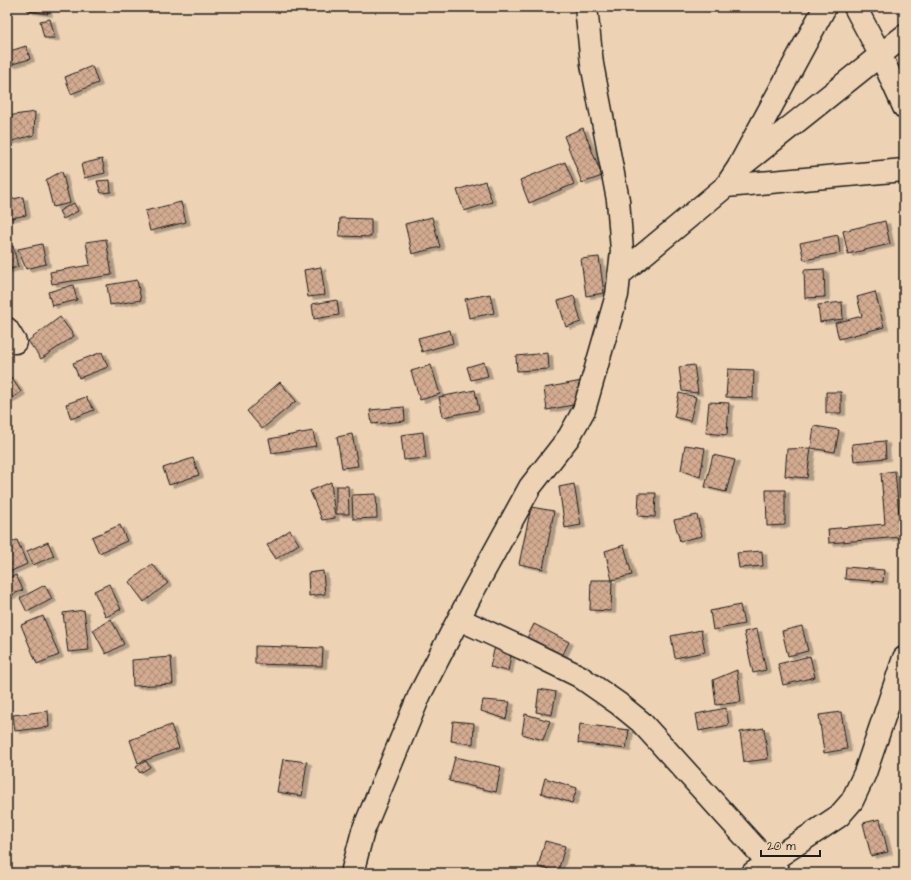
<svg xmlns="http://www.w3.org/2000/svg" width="911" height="880" font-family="'Architects Daughter',sans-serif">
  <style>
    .building { fill: url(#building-cross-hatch); stroke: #1c1c1c; filter: url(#shadow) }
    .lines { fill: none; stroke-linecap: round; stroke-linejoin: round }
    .minor-casing { stroke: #1c1c1c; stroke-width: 25 }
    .minor { stroke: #edd3b4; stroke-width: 22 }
  </style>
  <defs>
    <pattern id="building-cross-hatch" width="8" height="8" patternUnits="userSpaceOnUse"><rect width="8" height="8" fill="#d2ab90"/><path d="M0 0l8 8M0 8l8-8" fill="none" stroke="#aa8a75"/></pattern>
    <filter id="shadow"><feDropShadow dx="4.5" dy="2.5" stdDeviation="0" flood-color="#0004"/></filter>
  </defs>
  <rect width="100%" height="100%" fill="#edd3b4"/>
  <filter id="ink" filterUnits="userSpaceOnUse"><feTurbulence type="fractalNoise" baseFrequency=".025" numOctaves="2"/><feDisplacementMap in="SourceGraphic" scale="8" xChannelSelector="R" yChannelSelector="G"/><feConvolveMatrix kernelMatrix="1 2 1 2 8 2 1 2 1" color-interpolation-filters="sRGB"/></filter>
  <g filter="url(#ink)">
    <path class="building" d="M27,7H46L48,14L28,11Z
      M50,19L55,38H44L40,21Z
      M26,46L30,59L9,65L7,52Z
      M92,66L98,83L71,94L65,77Z
      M35,112L34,135L8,142L7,116Z
      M583,128L602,176L582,183L564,136Z
      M102,159L105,173L84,178L81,164Z
      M565,162L574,184L529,203L520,180Z
      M62,171L70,203L53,207L46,180Z
      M110,180L111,192L101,193L97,181Z
      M485,181L492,202L464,211L457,190Z
      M23,197L26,215L7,219V200Z
      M181,202L186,222L150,231L145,211Z
      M74,203L78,211L63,219L59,211Z
      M432,217L440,247L412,254L405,224Z
      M340,218L371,219V237L339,236Z
      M885,221L890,244L848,254L843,231Z
      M838,235L840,253L804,260L800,243Z
      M106,239L112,275L52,284L50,272L90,265L86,242Z
      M42,244L46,264L26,269L18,249Z
      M13,246L18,267L7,270V248Z
      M599,257L604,293L586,296L581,259Z
      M321,267L325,295L308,297L304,270Z
      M824,269L825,297L805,298L804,270Z
      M137,280L141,300L110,305L107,285Z
      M73,285L77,300L52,306L48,292Z
      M875,292L884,327L839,339L835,323L862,316L857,297Z
      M490,294L494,313L469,318L465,299Z
      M574,296L581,322L566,327L558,301Z
      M337,300L339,315L314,319L312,304Z
      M842,302L843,319L820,322L818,305Z
      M60,317L74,336L41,359L28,341Z
      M450,330L453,343L422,352L418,338Z
      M102,352L108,367L79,378L73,363Z
      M548,353L549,369L517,371L516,356Z
      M484,362L488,376L471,380L467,367Z
      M431,365L440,394L420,400L411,371Z
      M694,365L698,393L682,391L679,367Z
      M728,369L754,370L753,398L726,397Z
      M11,377L21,392L7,401V380Z
      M582,381L578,404L547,410L544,388Z
      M280,382L296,401L262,429L247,411Z
      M475,390L479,410L443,417L439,397Z
      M826,392H841V413H826Z
      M679,393L696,397L690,421L674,417Z
      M86,397L94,410L71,419L66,404Z
      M709,402L729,403L727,435L706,433Z
      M404,407L405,421L372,424L370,410Z
      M814,426L839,430L835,452L811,448Z
      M313,431L316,446L272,453L269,439Z
      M423,432L426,458L404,460L401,435Z
      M352,434L358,466L342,468L337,437Z
      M885,441L886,458L854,461L852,444Z
      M685,445L705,448L700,477L681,470Z
      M811,448L807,478L785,476L787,449Z
      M713,455L735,460L726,492L705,487Z
      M193,458L199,475L169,485L163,468Z
      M895,471L901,537L829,543L828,529L885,524L881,473Z
      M331,482L335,518L322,520L310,491Z
      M574,484L581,525L565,528L559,487Z
      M336,486H348L349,514H336Z
      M766,490H785V525L767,526Z
      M639,493H656L655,517L638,516Z
      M376,494L377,518L353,519L352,495Z
      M531,507L554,511L543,569L519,564Z
      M697,515L702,536L680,541L674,520Z
      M120,525L127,541L99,553L92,537Z
      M290,530L299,544L276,559L267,545Z
      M17,540L27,564L7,573V544Z
      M48,542L54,556L33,565L27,551Z
      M624,545L632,575L612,580L605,551Z
      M762,551L763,566L739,568L737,553Z
      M152,564L168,583L144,602L129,582Z
      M846,567L884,570L883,582L845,579Z
      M323,571L325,594L309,596L308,573Z
      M16,575L23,590L7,597V579Z
      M591,580H612L611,611L590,610Z
      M109,584L121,609L106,617L94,591Z
      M45,585L52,599L27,612L20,598Z
      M740,605L744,624L713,630L710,611Z
      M84,610L89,650L68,652L63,613Z
      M43,616L59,655L37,664L21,625Z
      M111,619L124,644L106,654L93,630Z
      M534,624L569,642L560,660L525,642Z
      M802,626L808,651L788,656L782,631Z
      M757,629L766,670L753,673L744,632Z
      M701,630L705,652L675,658L671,636Z
      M255,646L323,648L322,666L255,664Z
      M495,646L512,650L508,671L490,667Z
      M810,656L815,677L783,685L778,664Z
      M171,657L173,684L133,686L132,660Z
      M737,670L741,702L716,705L713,680Z
      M539,689L556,692L552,715L536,712Z
      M483,700L510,702L506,719L481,711Z
      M726,708L729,725L699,731L696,714Z
      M48,711L49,727L15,731L13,715Z
      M841,712L847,749L824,753L819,715Z
      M525,714L550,721L543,740L522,734Z
      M453,721L474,723L473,744L451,741Z
      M580,724L629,730L626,749L578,743Z
      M171,725L179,748L138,763L130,740Z
      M764,728L768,759L744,762L740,732Z
      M455,757L501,767L496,792L449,781Z
      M283,759L307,762L302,796L277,792Z
      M146,761L150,767L140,773L136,767Z
      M545,778L577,788L572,803L541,793Z
      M880,819L888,852L871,856L863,823Z
      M545,841L565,846L558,872L538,867Z"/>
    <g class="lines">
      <g class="minor-casing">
        <path id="minor" d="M855,7L881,56L904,107
          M745,163L904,36
          M726,186L904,170
          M619,275L726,186L738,168L825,7
          M7,329L15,342
          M459,619L522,648L579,676L619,704L641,722L768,862L779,873
          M352,873L363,831L420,694L472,593L530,487L569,437L584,410L617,295L622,251L618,200L592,64L586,7
          M753,873L839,816L852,801L865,773L904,658"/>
      </g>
      <use href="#minor" class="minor"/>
    </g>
  </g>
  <rect width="911" height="880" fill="none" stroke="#edd3b4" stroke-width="24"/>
  <rect x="12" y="12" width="887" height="856" fill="none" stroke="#1c1c1c" stroke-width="1.5" filter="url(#ink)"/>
  <path d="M761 850v6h59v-6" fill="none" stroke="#1c1c1c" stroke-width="2"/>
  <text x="767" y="850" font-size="12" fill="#1c1c1c" stroke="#edd3b4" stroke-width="3" paint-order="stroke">20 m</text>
</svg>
